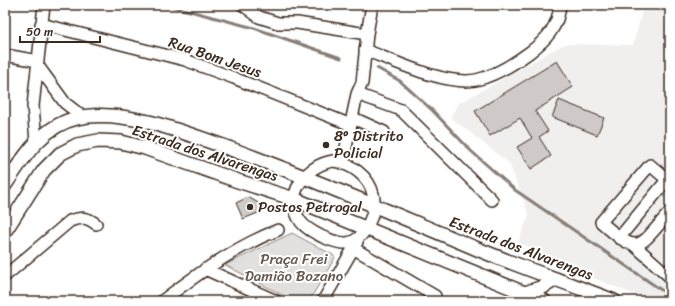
<svg xmlns="http://www.w3.org/2000/svg" width="675" height="306" font-family="Sriracha,sans-serif">
  <style>
    .built { fill: #f1efee }
    .green { fill: #e2e0de; stroke: #8e857e }
    .lines { fill: none; stroke-linecap: round; stroke-linejoin: round }
    .stream { stroke: #887e77; stroke-width: 3 }
    .building { fill: #cfcac7; stroke: #3b2a1e }
    .minor-casing { stroke: #3b2a1e; stroke-width: 14 }
    .major-casing { stroke: #3b2a1e; stroke-width: 16 }
    .minor { stroke: #fff; stroke-width: 11 }
    .major { stroke: #fff; stroke-width: 13 }
    .poi-dot { fill: #3b2a1e; stroke: #fff; stroke-width: 1.5 }
    .labels { text-anchor: middle; dominant-baseline: central; stroke-width: 4; stroke-linejoin: round; paint-order: stroke }
    .street-label { font-size: 15px; fill: #3b2a1e; stroke: #fff }
    .poi-label { font-size: 15px; fill: #3b2a1e; stroke: #fff; text-anchor: start }
    .park-label { font-size: 15px; fill: #65584e; stroke: #fff }
  </style>
  <rect width="100%" height="100%" fill="#fff"/>
  <filter id="ink" filterUnits="userSpaceOnUse"><feTurbulence type="fractalNoise" baseFrequency=".025" numOctaves="2"/><feDisplacementMap in="SourceGraphic" scale="8" xChannelSelector="R" yChannelSelector="G"/><feConvolveMatrix kernelMatrix="1 2 1 2 8 2 1 2 1" color-interpolation-filters="sRGB"/></filter>
  <g filter="url(#ink)">
    <path class="built" d="M644,5H670V301H651L591,277L574,263L559,261L518,242L529,215L509,163L450,117L458,104L564,44L633,45Z"/>
    <path class="green" d="M292,233L333,255L335,258L309,301H294L225,265Z"/>
    <g class="lines">
      <path class="stream" d="M167,5L254,28L341,58
        M377,68L400,81L433,111L471,151L515,190L670,296"/>
    </g>
    <path class="building" d="M557,61L573,87L535,111L548,131L539,137L551,156L531,169L517,147L532,138L520,118L490,136L475,111Z
      M559,100L604,118L597,135L552,117Z
      M218,151L239,158L238,161L218,154Z
      M256,170L276,178L274,182L254,176Z
      M248,197L260,204L263,211L243,219L236,203Z
      M584,296L598,301L582,300Z"/>
    <g class="lines">
      <g class="minor-casing">
        <path id="minor" d="M243,5L259,17L278,23H297L367,34
          M41,24L185,60L234,78L351,125
          M365,50C394,61 446,86 476,80C495,76 515,63 530,52C547,39 558,27 560,5
          M5,55L38,61
          M38,66L65,103L83,117
          M357,94L401,110L492,200
          M353,118L384,132
          M36,142L33,106L44,5
          M333,161C350,163 369,176 373,194C378,210 365,241 347,243C338,244 331,240 323,237C315,233 306,229 301,222C282,196 306,165 333,161Z
          M343,162L357,94L362,83L367,34L372,5
          M670,182L650,165L601,222C640,257 638,248 670,212
          M619,238L667,180
          M634,245L670,277
          M353,248L435,296
          M205,269L276,301
          M5,276L70,221C82,217 87,217 96,224
          M162,301C199,273 235,247 278,230
          M323,301L357,242"/>
      </g>
      <g class="major-casing">
        <path id="major" d="M5,185C24,157 42,126 77,118C123,107 188,134 231,149C314,179 394,214 475,248C520,267 568,283 614,301
          M5,231L44,170L60,154L77,145L98,141L121,142L145,148L238,181L294,199L544,301
          M525,293L543,287L556,279"/>
      </g>
      <use href="#minor" class="minor"/>
      <use href="#major" class="major"/>
    </g>
  </g>
  <g class="poi-dot">
    <circle cx="326" cy="145" r="4"/>
    <circle cx="250" cy="207" r="4"/>
  </g>
  <g class="labels">
    <g class="street-label">
      <text transform="translate(215 57) rotate(19)">Rua Bom Jesus</text>
      <text transform="translate(205 153) rotate(18)">Estrada dos Alvarengas</text>
      <text transform="translate(521 248) rotate(21)">Estrada dos Alvarengas</text>
    </g>
    <g class="poi-label">
      <text x="334" y="136">8º Distrito<tspan x="334" dy="17">Policial</tspan></text>
      <text x="258" y="207">Postos Petrogal</text>
    </g>
    <g class="park-label">
      <text x="294" y="259">Praça Frei<tspan x="294" dy="17">Damião Bozano</tspan></text>
    </g>
  </g>
  <rect width="675" height="306" fill="none" stroke="#fff" stroke-width="20"/>
  <rect x="10" y="10" width="655" height="286" fill="none" stroke="#3b2a1e" stroke-width="1.5" filter="url(#ink)"/>
  <path d="M20 36v6h80v-6" fill="none" stroke="#3b2a1e" stroke-width="2"/>
  <text x="26" y="36" font-size="12" fill="#3b2a1e" stroke="#ffffff" stroke-width="3" paint-order="stroke">50 m</text>
</svg>
